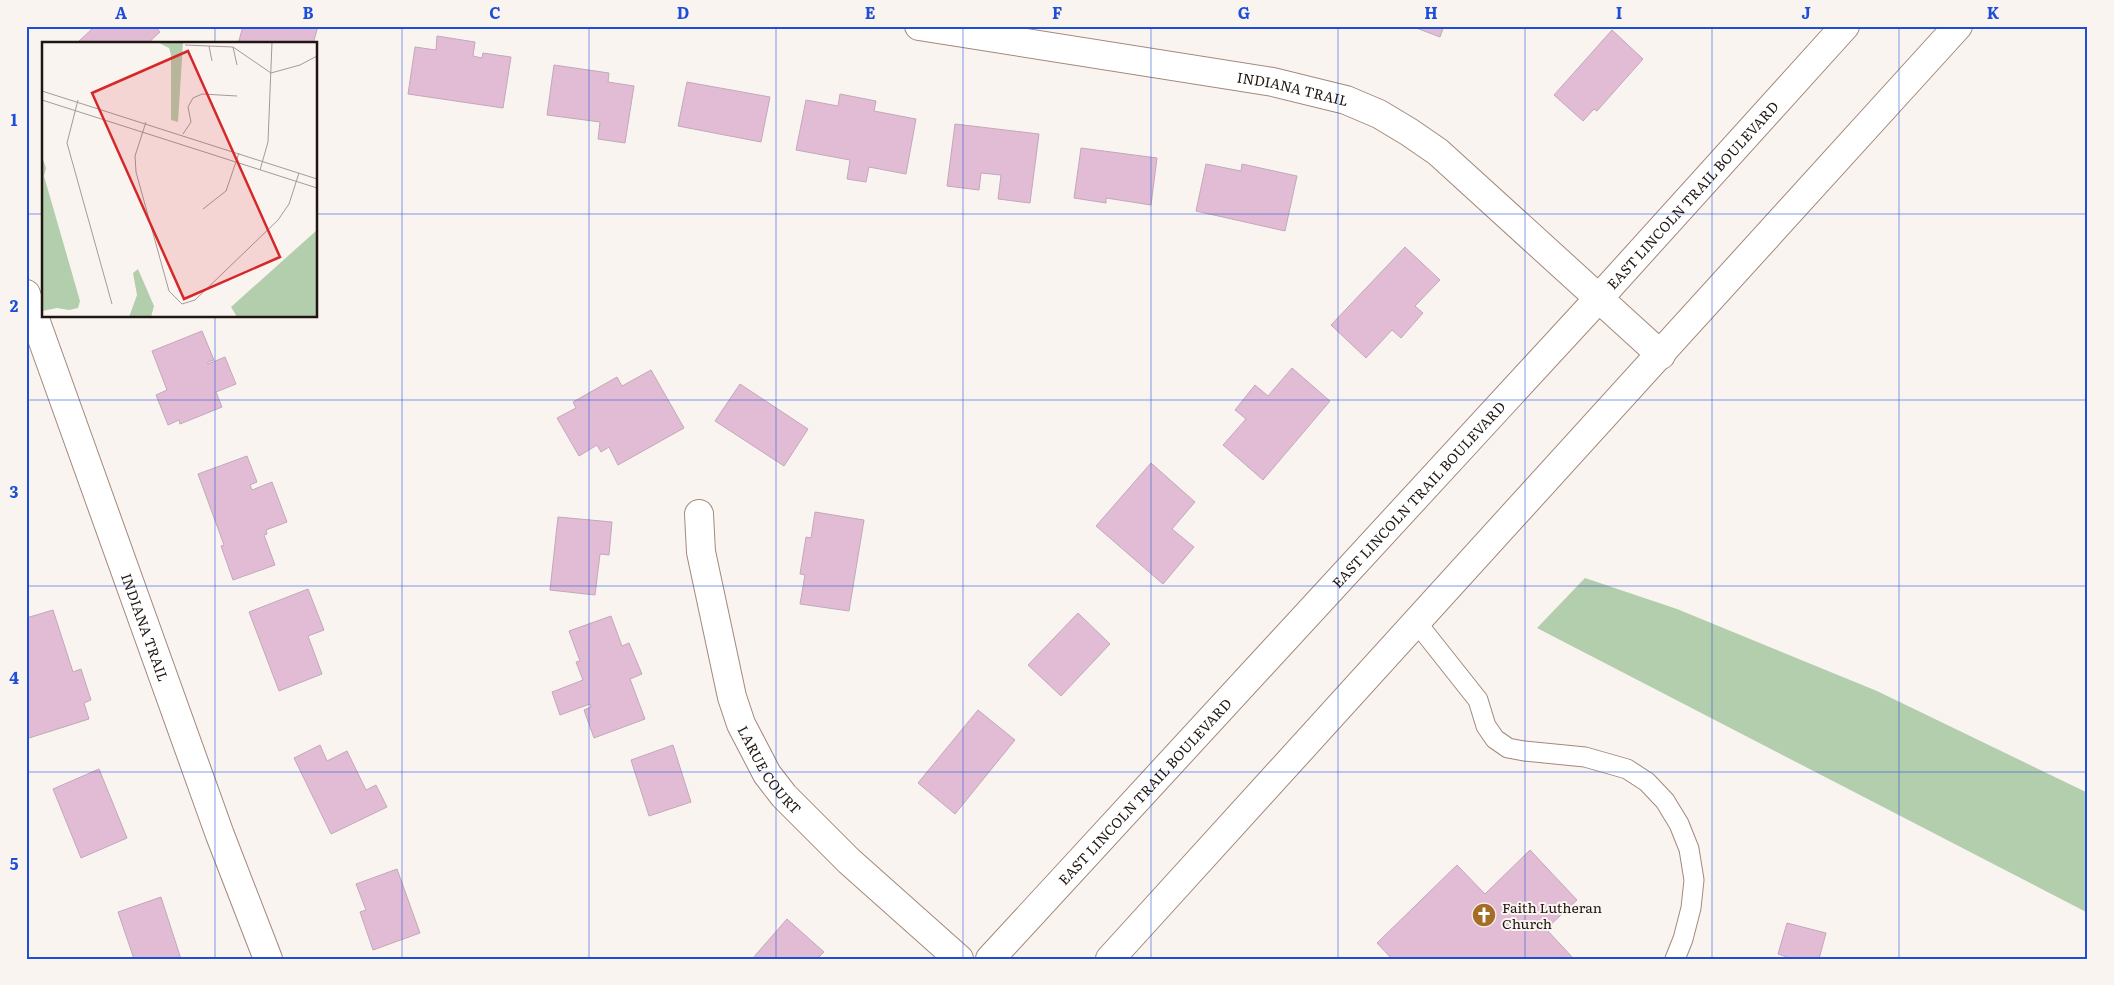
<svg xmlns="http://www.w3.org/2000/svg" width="2114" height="985" font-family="Literata,serif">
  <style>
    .forest { fill: #b3cead }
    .building { fill: #e1bcd4; stroke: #c3a8ba }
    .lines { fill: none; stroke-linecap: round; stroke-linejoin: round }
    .service-casing { stroke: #a4887b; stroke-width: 21 }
    .minor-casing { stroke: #a4887b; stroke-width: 30 }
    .tertiary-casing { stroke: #a4887b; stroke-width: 30 }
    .service { stroke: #fff; stroke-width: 19 }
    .minor { stroke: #fff; stroke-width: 28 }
    .tertiary { stroke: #fff; stroke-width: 28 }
    .grid { fill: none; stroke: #1d4ed8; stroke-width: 1; stroke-opacity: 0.55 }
    .labels { text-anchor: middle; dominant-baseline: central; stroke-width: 4; stroke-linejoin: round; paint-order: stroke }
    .street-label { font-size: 14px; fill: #201611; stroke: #faf4f1 }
    .poi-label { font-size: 14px; fill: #201611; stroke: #faf4f1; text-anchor: start }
    .inset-road { fill: none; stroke: #a39b97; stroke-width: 1 }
    .view { fill: #d62828; fill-opacity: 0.15; stroke: #d62828; stroke-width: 2.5 }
    .inset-edge { fill: none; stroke: #201611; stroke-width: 2.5 }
    .neatline { fill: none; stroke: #1d4ed8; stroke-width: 2 }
    .grid-label { font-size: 16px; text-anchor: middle; font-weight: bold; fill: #1d4ed8 }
  </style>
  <rect width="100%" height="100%" fill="#faf4f1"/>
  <path class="forest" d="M1585,578L1677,609L1877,691L2088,793V913L1537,628Z"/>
  <path class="building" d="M95,26H155L160,32L147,44H76Z
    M243,26H318L313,44H238Z
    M1411,26H1444L1440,37Z
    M1612,30L1643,59L1597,111L1594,109L1583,121L1554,95Z
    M437,36L475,42L473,56L482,58L483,53L511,57L503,108L408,94L415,47L436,50Z
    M554,65L609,73L608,82L634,86L625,143L598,139L600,122L547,115Z
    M687,82L770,97L761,142L678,126Z
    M840,94L876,101L874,111L916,119L906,174L869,167L866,182L847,179L850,160L796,150L806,100L838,106Z
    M955,124L1039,134L1030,203L998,199L1001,175L981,173L979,190L947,186Z
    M1081,148L1157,158L1151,205L1106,198V203L1074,198Z
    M1206,164L1241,171L1242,164L1297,176L1285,231L1196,211Z
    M1405,247L1440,280L1415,306L1423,313L1401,338L1392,330L1366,358L1331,325Z
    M202,331L214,360L208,362V364L225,357L236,384L216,392L222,407L180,424L179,420L168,425L156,395L167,390L152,351Z
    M1292,368L1330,401L1263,480L1223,445L1246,419L1235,410L1255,385L1268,396Z
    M651,370L684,428L618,465L609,447L601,452L597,445L579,456L557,418L576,408L573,402L617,377L622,386Z
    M740,384L808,429L784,466L715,421Z
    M247,456L257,482L250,485L252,490L272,482L287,522L266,530L267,534L264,535L275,565L233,580L221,546L224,545L198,474Z
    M1151,463L1195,502L1172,529L1194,547L1163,584L1096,526Z
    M815,512L864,520L849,611L800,604L805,575L800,574L806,537L811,538Z
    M558,517L612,522L609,555L600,554L595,595L550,590Z
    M308,589L324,630L308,636L322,674L279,691L249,612Z
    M53,610L73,672L81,669L91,700L84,703L89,719L26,739V689L28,688L26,682V618Z
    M1078,613L1110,644L1061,696L1028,665Z
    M611,616L622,646L629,643L642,674L630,679L645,719L594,738L584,710L591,707L590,704L560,715L552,692L583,680L576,662L580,661L569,631Z
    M978,710L1015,740L955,814L918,783Z
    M320,745L327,761L347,751L366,790L376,785L387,807L331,834L294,758Z
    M673,745L691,802L649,816L631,760Z
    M99,769L127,838L81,858L53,789Z
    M1530,850L1577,900L1546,929L1574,959H1392L1377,943L1457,865L1485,894Z
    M397,869L420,933L373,950L360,912L366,910L356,884Z
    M161,897L181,959H134L118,912Z
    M787,919L824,952L817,959H752Z
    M1787,923L1826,933L1819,959H1793L1778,954Z"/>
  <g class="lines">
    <g class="service-casing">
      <path id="service" d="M1417,623L1478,700L1486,726L1495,739L1508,748L1524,751L1585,757L1627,769L1647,782L1665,801L1679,824L1689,849L1694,880L1691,908L1683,939L1675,959"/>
    </g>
    <g class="minor-casing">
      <g id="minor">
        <path id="s1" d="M919,26L1273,82L1346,100L1379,114L1409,132L1438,152L1661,355"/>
        <path id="s2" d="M26,294L220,835L268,959"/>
        <path id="s3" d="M699,514L701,552L732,697L741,724L767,774L784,796L849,861L959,959"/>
      </g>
    </g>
    <g class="tertiary-casing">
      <g id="tertiary">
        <path id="s4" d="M990,959L1599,298L1845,26"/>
        <path d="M1110,959L1958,26"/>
      </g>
    </g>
    <use href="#service" class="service"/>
    <use href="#minor" class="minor"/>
    <use href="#tertiary" class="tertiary"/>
  </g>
  <path class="grid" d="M215,26V44M402,26V959M589,26V959M776,26V959M963,26V959M1151,26V959M1338,26V959M1525,26V959M1712,26V959M1899,26V959M26,214H44M316,214H2088M215,316V959M26,400H2088M26,586H2088M26,772H2088"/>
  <defs>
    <g id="church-disc" transform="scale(1.25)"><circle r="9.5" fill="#a46e28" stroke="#faf4f1"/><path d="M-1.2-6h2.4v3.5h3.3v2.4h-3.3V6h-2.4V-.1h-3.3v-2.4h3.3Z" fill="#fff"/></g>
  </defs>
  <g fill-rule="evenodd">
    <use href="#church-disc" x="1484" y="915"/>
  </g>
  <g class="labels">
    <g class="street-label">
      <text stroke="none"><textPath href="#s1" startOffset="379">INDIANA TRAIL</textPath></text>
      <text stroke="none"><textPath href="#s4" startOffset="1038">EAST LINCOLN TRAIL BOULEVARD</textPath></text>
      <text stroke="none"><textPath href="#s4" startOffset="632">EAST LINCOLN TRAIL BOULEVARD</textPath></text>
      <text stroke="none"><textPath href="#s2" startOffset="354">INDIANA TRAIL</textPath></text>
      <text stroke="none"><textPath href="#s3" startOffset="269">LARUE COURT</textPath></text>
      <text stroke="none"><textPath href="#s4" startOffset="228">EAST LINCOLN TRAIL BOULEVARD</textPath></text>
    </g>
    <g class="poi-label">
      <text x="1502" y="907">Faith Lutheran<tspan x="1502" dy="16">Church</tspan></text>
    </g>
  </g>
  <g transform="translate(42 42)">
    <rect width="275" height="275" fill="#faf4f1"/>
    <path d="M115,0H141L136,80L129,78V13L127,6ZM0,115L4,126L2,134L38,259L36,266L27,268L15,266L0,269ZM275,188V275H195L189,265ZM96,227L112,264L109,275H87L95,253L91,231Z" fill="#b3cead"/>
    <path class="inset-road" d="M143,3L191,5L229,31L258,23L275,14M167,4L170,19M191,5L195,23M0,49L275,137M0,58L275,146M36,58L25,101L70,262M104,80L93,114L94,130L127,249L140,262L153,258L236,178L247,162L257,131M141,92L149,80L146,65L151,56L160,52L195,54M218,128L226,100L230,0M161,167L184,149L197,111"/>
    <path class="view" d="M146,9L238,215L142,257L50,51Z"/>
    <rect width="275" height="275" class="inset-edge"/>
  </g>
  <rect width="2114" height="985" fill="none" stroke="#faf4f1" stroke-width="55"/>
  <rect x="28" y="28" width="2058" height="930" class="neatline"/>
  <g class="grid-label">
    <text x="121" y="19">A</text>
    <text x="308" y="19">B</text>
    <text x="495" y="19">C</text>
    <text x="683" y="19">D</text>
    <text x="870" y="19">E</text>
    <text x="1057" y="19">F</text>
    <text x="1244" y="19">G</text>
    <text x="1431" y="19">H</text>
    <text x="1619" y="19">I</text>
    <text x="1806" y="19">J</text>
    <text x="1993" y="19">K</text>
    <text x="14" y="126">1</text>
    <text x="14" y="312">2</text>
    <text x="14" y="498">3</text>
    <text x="14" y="684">4</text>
    <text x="14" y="870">5</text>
  </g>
</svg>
